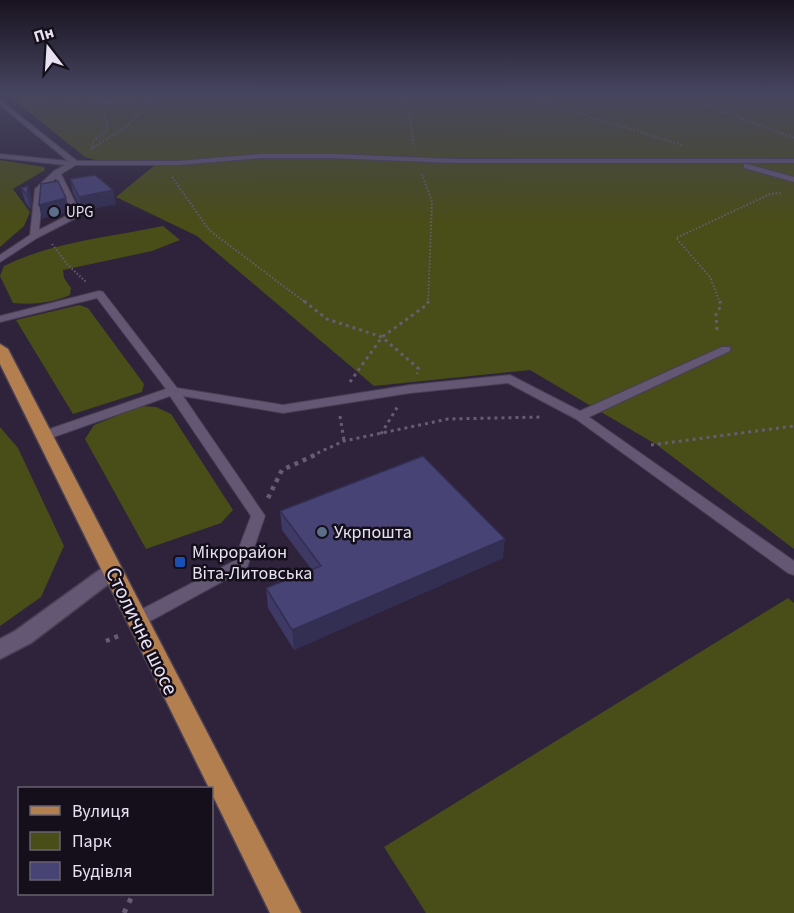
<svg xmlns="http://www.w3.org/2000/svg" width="794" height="913" font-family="'Source Sans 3',sans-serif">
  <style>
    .green { fill: #494d18 }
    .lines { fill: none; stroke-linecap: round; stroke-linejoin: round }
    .lane-casing { stroke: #483f54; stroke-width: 2 }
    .street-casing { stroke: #483f54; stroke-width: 3 }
    .primary-casing { stroke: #483f54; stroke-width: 3 }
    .path-far3 { stroke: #665d72; stroke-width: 2; stroke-dasharray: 1.5 2; stroke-linecap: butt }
    .path-far2 { stroke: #665d72; stroke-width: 3; stroke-dasharray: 3 4; stroke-linecap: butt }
    .path-far1 { stroke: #665d72; stroke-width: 4.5; stroke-dasharray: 4 5; stroke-linecap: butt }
    .path { stroke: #665d72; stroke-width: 5; stroke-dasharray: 4.5 7; stroke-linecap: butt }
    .lane { fill: #635773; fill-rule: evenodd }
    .street { fill: #635773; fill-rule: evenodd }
    .primary { fill: #b37f4e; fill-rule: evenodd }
    .wall { fill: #3e3a65 }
    .shaded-wall { fill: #322f52 }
    .building { fill: #484375; stroke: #322f52; stroke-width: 1.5 }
    .service-dot { fill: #5c6f8a; stroke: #140f1a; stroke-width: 2 }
    .transit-dot { fill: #1a4fb4; stroke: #140f1a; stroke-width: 2 }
    .labels { text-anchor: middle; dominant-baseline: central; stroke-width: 5; stroke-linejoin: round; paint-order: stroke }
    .far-poi-label { font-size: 15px; fill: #e7e1f1; stroke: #140f1a; text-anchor: start }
    .poi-label { font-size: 18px; fill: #e7e1f1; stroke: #140f1a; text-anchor: start }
    .near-street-label { font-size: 21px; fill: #e7e1f1; stroke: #140f1a }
  </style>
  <rect width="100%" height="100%" fill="#2e233b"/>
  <path class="green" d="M5,93H794V549L657,445L530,370L374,386L197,236L116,197L155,165L106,163L85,157Z
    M0,160L44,167L45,170L13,189L30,212L24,226L0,247Z
    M163,226L180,240L152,251L63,270L64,278L71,288L70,295C51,303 33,305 13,303L0,276L4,266C52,242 110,237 163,226Z
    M79,305L88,308L144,384L142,392L73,414L16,320Z
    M141,406L156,407L171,414L233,510L221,523L146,549L85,439L94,425Z
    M0,427L18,448L64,546L41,597L0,626Z
    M788,598L794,603V913H426L384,847Z"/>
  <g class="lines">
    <g class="lane-casing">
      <path id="lane" d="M0,100L77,161H178L261,154H331L456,159H794V163H456L331,158H261L178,165H76L61,174L81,214L80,216L37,238L0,262V255L30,235L35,189L54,171L65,165L0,158V154L68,161L0,105ZM56,178L72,213L39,230L43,190Z
        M747,164L794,177V182L744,168V164Z
        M99,291L103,292L177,388L283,405L410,385L510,375L580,411L722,347H730V351L589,417L794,561V575L788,573L576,419L508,383L410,393L283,413L183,396L265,516L247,568L143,625L137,626L131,625L129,620L131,615L234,561L251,516L170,396L48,439L43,440L36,436L38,433L166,389L97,298L0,322V316Z"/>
    </g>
    <g class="street-casing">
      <path id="street" d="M112,563L119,566L123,571L119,576L31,643L0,659V639L15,631L105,566Z"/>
    </g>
    <g class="primary-casing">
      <path id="primary" d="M0,344L8,349L301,913H270L212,794V788H209L0,364Z"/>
    </g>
    <path class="path-far3" d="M400,93L408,107L414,147
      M513,93L682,145
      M674,93L794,138
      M22,102L143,103L212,93
      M92,148L94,140L108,129L104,111L114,93
      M91,149L126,127L160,93
      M422,174L432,202L428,303
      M172,177L209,230L306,303
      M52,244L67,264L87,283
      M720,303L710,277L676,238L770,194L781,193"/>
    <path class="path-far2" d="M304,301L327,319L382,337L419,369L417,374
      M717,330L716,314L721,306L720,301
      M350,382L382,337L428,304V301
      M340,416L344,441
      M381,434L398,406
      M651,445L794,426
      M311,456L344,441L448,419L543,417"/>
    <path class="path-far1" d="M268,498L282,470L315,455
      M106,641L121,635"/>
    <path class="path" d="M124,913L133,894"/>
    <use href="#lane" class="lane"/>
    <use href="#street" class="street"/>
    <use href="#primary" class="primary"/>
  </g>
  <path class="wall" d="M70,179L116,204L82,211L73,193Z
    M28,186L32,200L31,210L25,202L21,188Z
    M280,511L503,558L294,650L268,608L266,588L312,570L282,530Z"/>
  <path class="shaded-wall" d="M28,186L32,200L31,210L27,195Z
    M113,190L116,204L82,211L79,197Z
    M66,198L69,212L42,219L39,205Z
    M505,539L503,558L294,650L292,630Z"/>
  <path class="building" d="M95,175L113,190L79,197L70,179Z
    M58,181L66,198L39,205L41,184Z
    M28,186L27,195L21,188Z
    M423,456L505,539L292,630L266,588L321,566L280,511Z"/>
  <linearGradient id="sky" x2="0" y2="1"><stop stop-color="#191320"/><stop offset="0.42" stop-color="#464560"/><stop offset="1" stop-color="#464560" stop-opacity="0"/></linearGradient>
  <rect width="794" height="221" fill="url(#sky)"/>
  <g class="service-dot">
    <circle cx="54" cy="212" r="6"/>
    <circle cx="322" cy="532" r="6"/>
  </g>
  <rect class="transit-dot" x="174" y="556" width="12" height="12" rx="3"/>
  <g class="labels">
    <g class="far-poi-label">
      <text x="66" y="212">UPG</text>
    </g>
    <g class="poi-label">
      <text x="334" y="532">Укрпошта</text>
      <text x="192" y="552">Мікрорайон<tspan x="192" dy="21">Віта-Литовська</tspan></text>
    </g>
    <g class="near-street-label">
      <text transform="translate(142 631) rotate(64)">Столичне шосе</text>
    </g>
  </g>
  <rect x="18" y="787" width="195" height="108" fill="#140f1a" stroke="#686370" stroke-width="1.5"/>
  <rect x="30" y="806" width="30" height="9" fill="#b37f4e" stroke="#686370" stroke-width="1.5"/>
  <text x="72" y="817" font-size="18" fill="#e7e1f1">Вулиця</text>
  <rect x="30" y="832" width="30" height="18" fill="#494d18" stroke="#686370" stroke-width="1.5"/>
  <text x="72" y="847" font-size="18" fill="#e7e1f1">Парк</text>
  <rect x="30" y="862" width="30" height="18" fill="#484375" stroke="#686370" stroke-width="1.5"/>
  <text x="72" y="877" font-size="18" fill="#e7e1f1">Будівля</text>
  <g transform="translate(48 48) rotate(343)" stroke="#140f1a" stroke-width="4.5" paint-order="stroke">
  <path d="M0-4.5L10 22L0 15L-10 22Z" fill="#e7e1f1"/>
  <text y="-9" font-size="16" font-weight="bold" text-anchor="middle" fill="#e7e1f1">Пн</text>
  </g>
</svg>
